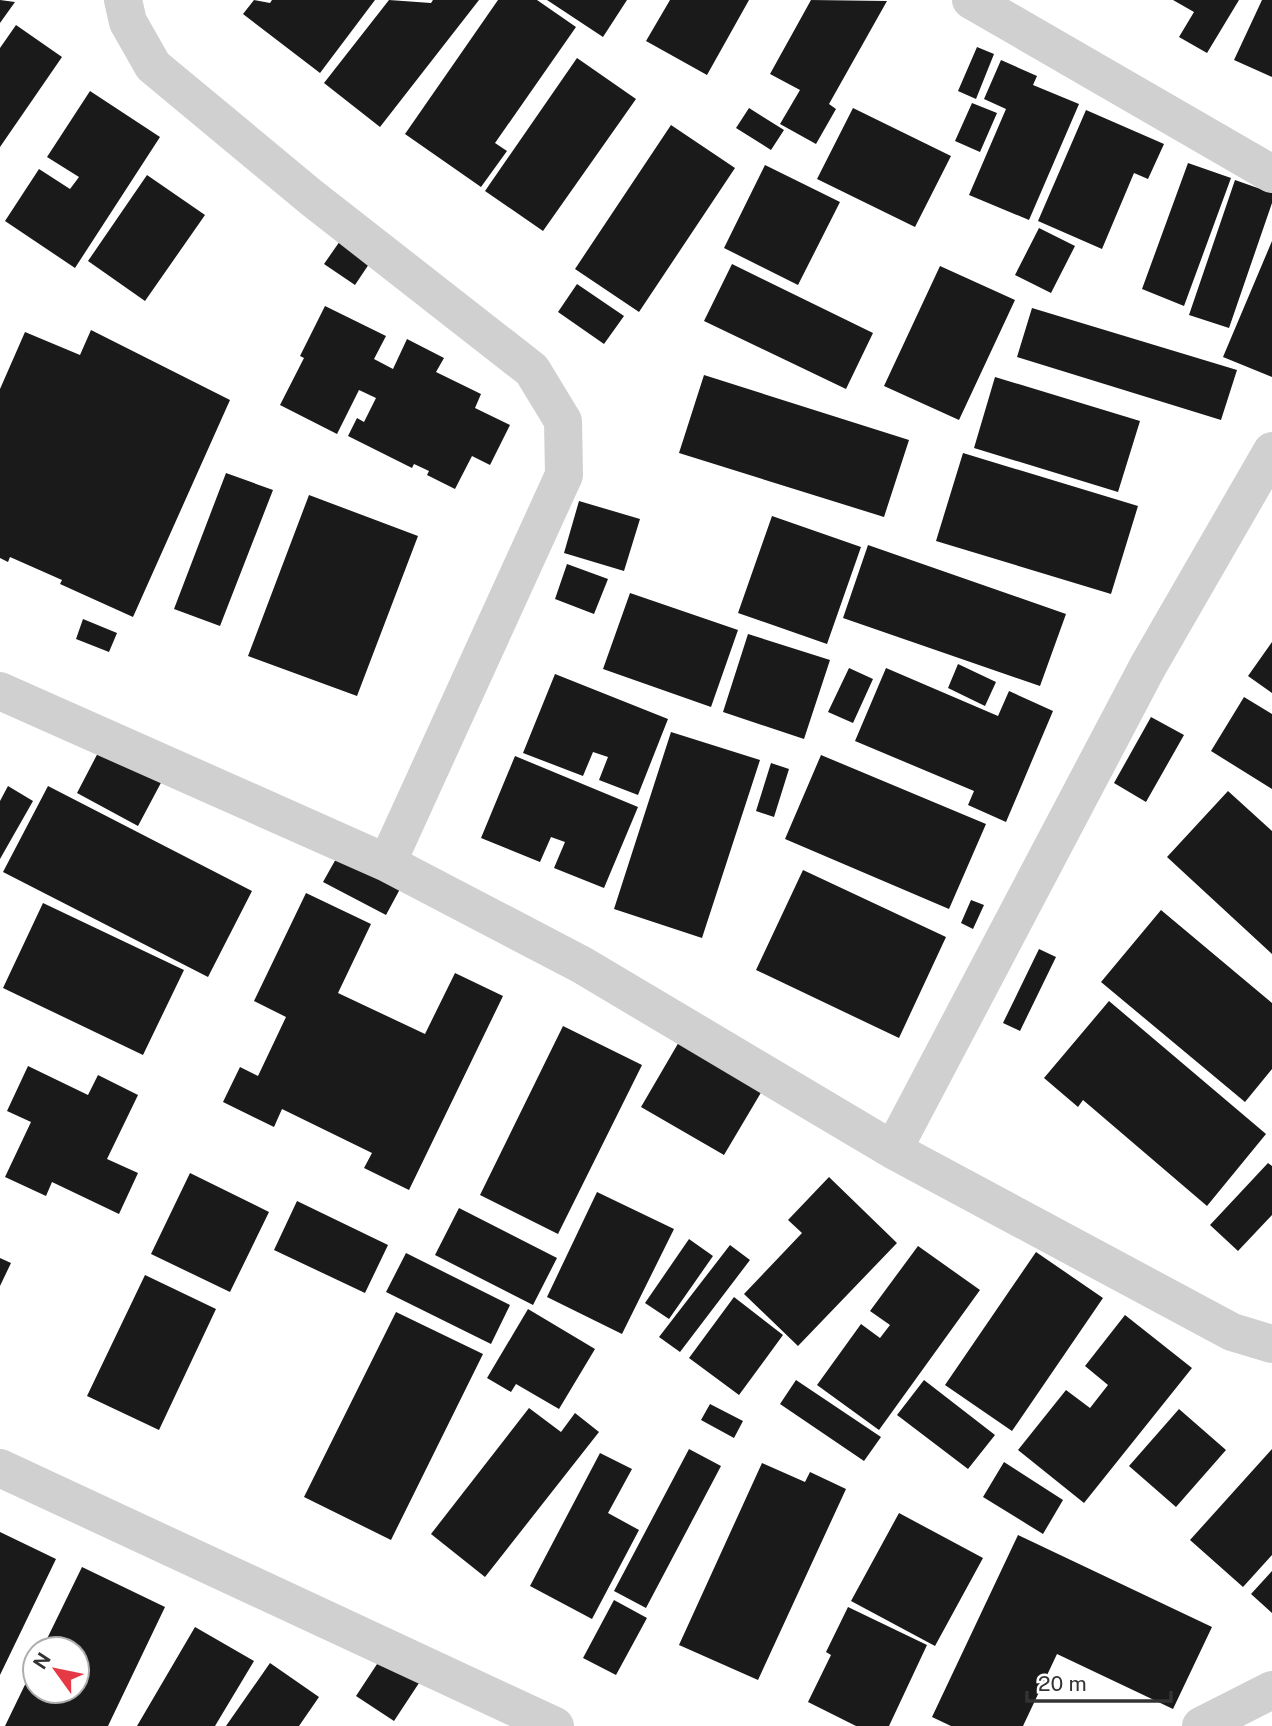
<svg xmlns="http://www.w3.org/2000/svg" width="1272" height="1726" font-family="'Public Sans',sans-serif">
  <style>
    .building { fill: #1a1a1a }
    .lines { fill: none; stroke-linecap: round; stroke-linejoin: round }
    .street { stroke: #d0d0d0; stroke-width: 38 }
  </style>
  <rect width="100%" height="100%" fill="#fff"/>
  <path class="building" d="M0,0L15,2L0,23Z
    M254,0L270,3L272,0H375L320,73L243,14Z
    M389,0L431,3L433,0H479L380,127L324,83Z
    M498,0H537L576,27L495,143L507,151L481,187L405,134Z
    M547,0H627L603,37Z
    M670,0H749L707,75L646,41Z
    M811,0L887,1L829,104L836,109L816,144L780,124L800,90L770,74Z
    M1173,0H1239L1207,53L1179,37L1194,12Z
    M1262,0H1272V77L1234,60Z
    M16,25L62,57L0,147V48Z
    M977,47L994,54L976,99L958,91Z
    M577,58L636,99L543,231L485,191Z
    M1001,60L1037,76L1033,85L1079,104L1029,220L969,195L1006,109L984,99Z
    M90,91L160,137L75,268L5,221L39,169L70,189L79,177L47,157Z
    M972,103L997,113L980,152L955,141Z
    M749,108L784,130L771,150L736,128Z
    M853,108L951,156L915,227L817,179Z
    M1086,110L1164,144L1148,179L1134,173L1102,249L1038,221Z
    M671,125L735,168L639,312L575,269Z
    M1188,163L1231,178L1184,306L1142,289Z
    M765,165L840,202L798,285L724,248Z
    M147,175L205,215L145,301L88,261Z
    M1235,180L1272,193V203L1229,328L1189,315Z
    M1039,228L1075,246L1051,293L1015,275Z
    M340,241L371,261L355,285L324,264Z
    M1272,241V377L1223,357Z
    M732,264L873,333L846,389L704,321Z
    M940,266L1015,300L959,420L884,386Z
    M577,284L624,316L604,344L558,312Z
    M325,306L386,336L374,359L393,369L407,339L444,358L436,372L481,394L475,408L510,425L490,465L472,456L455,489L427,475L429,471L414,464L412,468L348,436L357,418L364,422L376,398L359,390L337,434L280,405L304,358L300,356Z
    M1032,308L1237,370L1221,420L1017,357Z
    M91,330L230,400L133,617L60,584L62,580L10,557L8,562L0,558V389L25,332L80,355Z
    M704,375L909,440L884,517L679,453Z
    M995,377L1140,421L1118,492L974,448Z
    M963,453L1138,506L1111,594L936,541Z
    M226,473L273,490L220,626L174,609Z
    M309,495L418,536L357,696L248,656Z
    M579,501L640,519L624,571L564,553Z
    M772,516L861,547L827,644L738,613Z
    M868,545L1066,614L1040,686L843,618Z
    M567,564L608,579L594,614L555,599Z
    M630,593L738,630L711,707L603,669Z
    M83,619L117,633L109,652L76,639Z
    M748,634L830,660L804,739L723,712Z
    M1272,642V693L1248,676Z
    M958,664L996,682L985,706L948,688Z
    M849,668L873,679L853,723L828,712Z
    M886,668L998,716L1009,691L1053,711L1006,822L968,805L974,791L855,741Z
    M555,674L668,719L638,795L599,780L608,757L593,752L583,776L523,753Z
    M1244,697L1272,714V789L1211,751Z
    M1151,717L1184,735L1146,802L1114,783Z
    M671,732L760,760L702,938L614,909Z
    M101,747L163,779L138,826L77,793Z
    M821,755L986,824L949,909L785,839Z
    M515,756L638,807L604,888L554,868L565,842L551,837L540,862L481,838Z
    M771,763L789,769L774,817L756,811Z
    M8,786L33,801L0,859V801Z
    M48,786L252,891L208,977L3,872Z
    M1228,791L1272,831V954L1167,857Z
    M337,857L400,889L386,915L323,882Z
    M803,870L946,937L899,1038L756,970Z
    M306,893L371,924L338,993L425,1034L455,973L503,996L409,1190L364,1168L372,1153L282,1109L274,1127L223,1102L240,1067L258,1076L286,1017L254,1001Z
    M971,900L984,905L973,929L961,923Z
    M43,903L184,970L143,1055L3,988Z
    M1161,910L1272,1003V1069L1245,1102L1101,982Z
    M1039,949L1056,957L1020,1031L1003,1023Z
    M1109,1001L1266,1134L1207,1206L1083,1100L1078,1107L1044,1078Z
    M563,1026L642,1065L558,1234L480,1195Z
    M683,1035L766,1084L724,1155L641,1107Z
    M28,1066L88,1095L98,1075L138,1095L107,1159L138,1173L119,1214L52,1182L46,1196L5,1177L31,1122L7,1111Z
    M1268,1163L1272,1166V1215L1238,1251L1210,1225Z
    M190,1173L269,1212L230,1292L151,1254Z
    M829,1177L897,1243L798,1346L744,1294L802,1233L788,1220Z
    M597,1192L674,1229L622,1334L547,1297Z
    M297,1201L388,1245L365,1293L274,1250Z
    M459,1208L557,1258L533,1305L435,1255Z
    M689,1239L713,1256L669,1319L645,1303Z
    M730,1245L750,1260L680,1352L659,1337Z
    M918,1246L980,1290L879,1430L817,1385L861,1324L880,1338L890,1325L870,1311Z
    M1036,1252L1103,1298L1012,1431L945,1385Z
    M406,1253L510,1305L491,1344L386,1292Z
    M0,1258L11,1263L0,1286Z
    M145,1275L216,1309L159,1430L87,1396Z
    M734,1297L783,1335L739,1395L689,1358Z
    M528,1309L595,1349L559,1409L516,1384L511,1392L487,1378Z
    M396,1312L483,1354L391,1540L304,1497Z
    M1125,1315L1192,1368L1084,1503L1018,1450L1066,1390L1090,1408L1108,1385L1085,1366Z
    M796,1380L881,1437L864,1461L780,1404Z
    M924,1380L995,1435L968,1469L897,1415Z
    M710,1404L743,1421L734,1438L701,1420Z
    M529,1408L561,1432L575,1413L599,1432L485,1577L431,1534Z
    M1179,1409L1226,1450L1176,1507L1129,1466Z
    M689,1449L721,1466L646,1608L614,1591Z
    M1272,1449V1555L1243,1587L1190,1540Z
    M600,1453L632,1469L608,1513L639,1530L592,1619L530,1586Z
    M1004,1462L1063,1500L1043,1534L983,1497Z
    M762,1463L805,1482L810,1472L846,1489L758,1680L679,1645Z
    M899,1513L983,1558L935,1646L851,1601Z
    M0,1532L56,1559L0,1675Z
    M1018,1535L1212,1627L1173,1709L1057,1654L1023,1726H951L932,1717Z
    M82,1567L165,1607L108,1726H5L35,1664V1691H77V1649H42Z
    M1272,1571V1613L1251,1594Z
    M614,1600L647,1618L616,1675L583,1658Z
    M848,1607L927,1645L889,1726H856L808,1702L831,1655L826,1652Z
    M195,1627L254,1661L215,1726H137Z
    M381,1658L419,1683L394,1721L356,1696Z
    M270,1663L319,1697L299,1726H226Z"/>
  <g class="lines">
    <path class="street" d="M123,0L128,22L153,66L312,198L532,370L563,421L564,475L387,863
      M971,0L1272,174
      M0,691L387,863L582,965L893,1150L1232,1332L1272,1344
      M893,1150L1148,666L1272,451
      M0,1468L555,1726
      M1201,1726L1272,1690"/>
  </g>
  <g transform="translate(56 1670) rotate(303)"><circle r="33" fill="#ffffff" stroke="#adadad" stroke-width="2"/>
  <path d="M0-5L12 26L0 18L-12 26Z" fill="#e63946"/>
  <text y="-10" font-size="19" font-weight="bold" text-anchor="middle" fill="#333333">N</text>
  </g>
  <path d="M1027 1691v10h144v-10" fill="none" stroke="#333333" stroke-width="3.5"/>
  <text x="1038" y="1691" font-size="21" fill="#333333" stroke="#ffffff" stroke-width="5" paint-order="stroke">20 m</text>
</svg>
